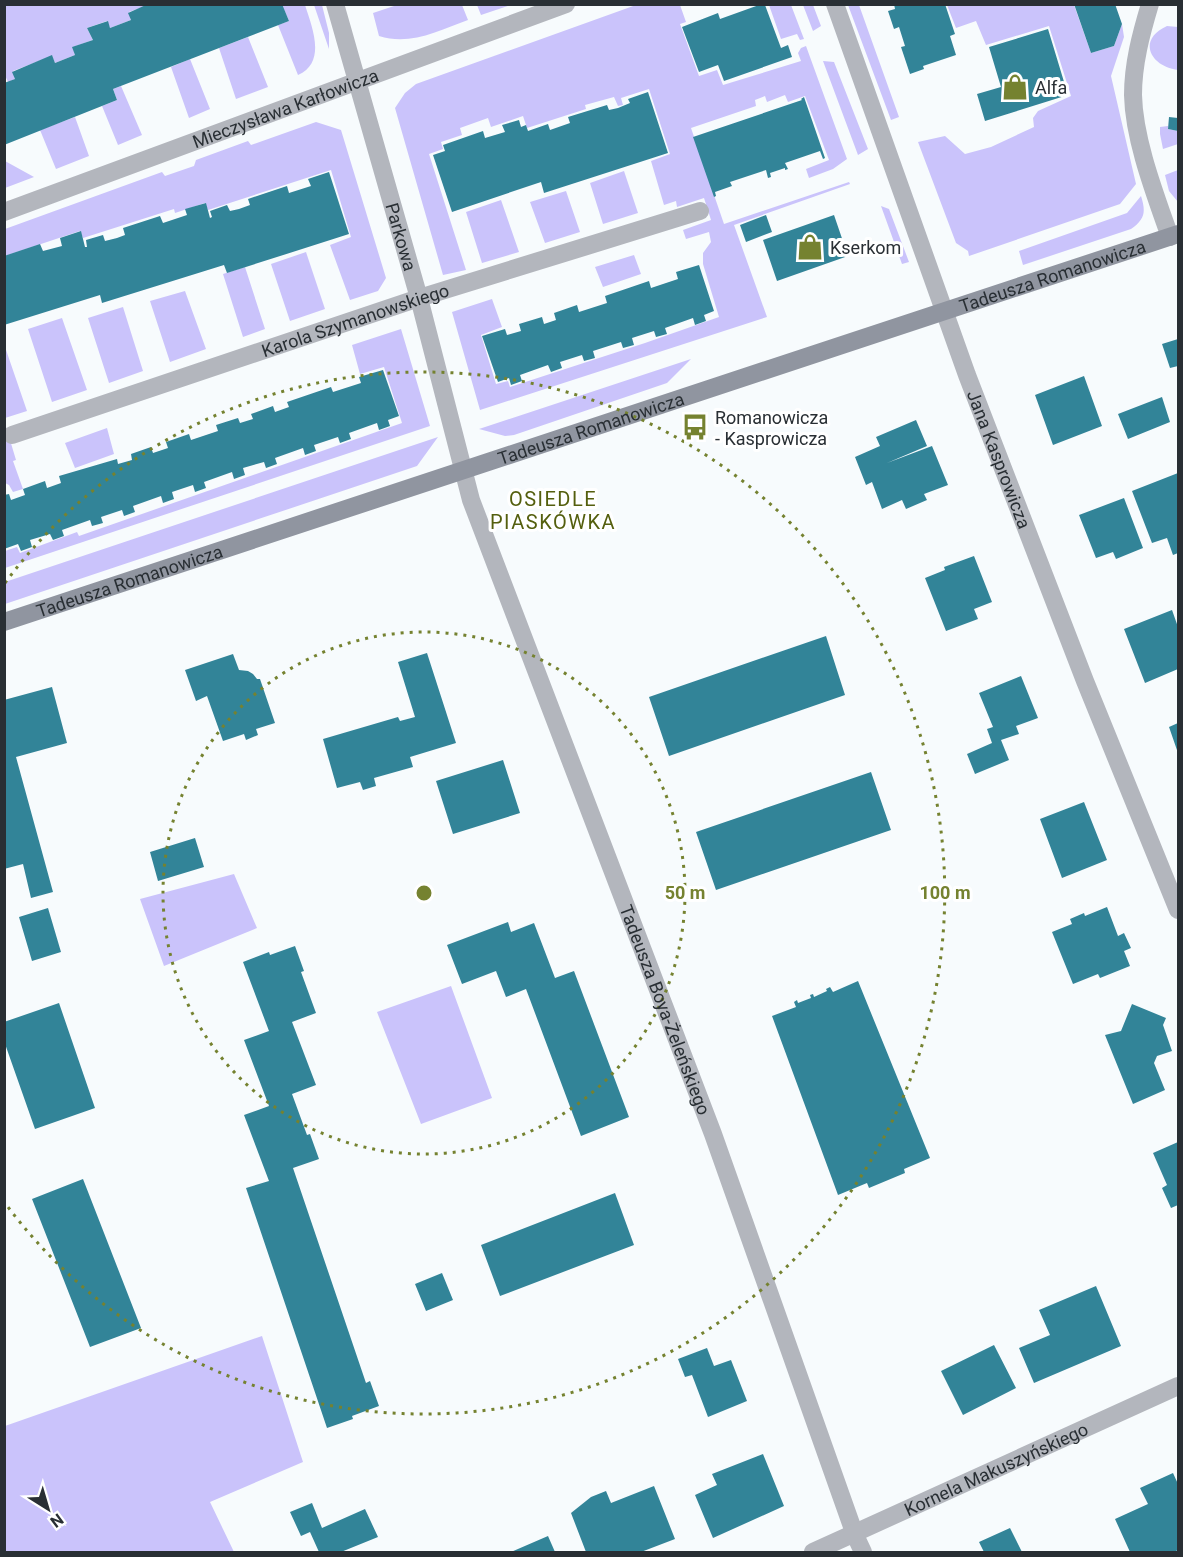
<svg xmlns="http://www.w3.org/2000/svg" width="1183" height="1557" font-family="Roboto,sans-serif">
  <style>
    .green { fill: #cac3fb }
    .building { fill: #328498 }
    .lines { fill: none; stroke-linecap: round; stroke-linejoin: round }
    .street { stroke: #b3b6bd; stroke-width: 18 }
    .secondary { stroke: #9095a0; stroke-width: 18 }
    .ring { fill: none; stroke: #758230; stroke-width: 3; stroke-dasharray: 3 6 }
    .labels { text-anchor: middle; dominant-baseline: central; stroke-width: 6; stroke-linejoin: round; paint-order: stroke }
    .poi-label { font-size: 18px; fill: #292f34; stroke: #fff; text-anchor: start }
    .street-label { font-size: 18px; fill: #292f34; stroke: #fff }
    .neighbourhood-label { font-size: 20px; letter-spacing: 1.5px; fill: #545f0e; stroke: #fff }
    .centre { fill: #758230; stroke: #fff; stroke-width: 3 }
    .ring-label { font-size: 18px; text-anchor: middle; font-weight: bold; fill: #758230; stroke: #fff; stroke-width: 6; stroke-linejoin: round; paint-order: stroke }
  </style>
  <rect width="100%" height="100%" fill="#f7fbfd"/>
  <path class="green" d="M400,4L462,5L468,20C438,31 410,46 379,36L373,13Z
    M4,5L5,4L148,5L129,12L131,20L110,28L107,21L87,28L93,40L73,47L75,55L55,63L52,56L13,71L15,79L8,82L4,73Z
    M282,5H305C312,27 327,62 298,75L278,25L289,21Z
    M314,5H322L329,33V49Z
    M477,5V4L511,5L481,15Z
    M636,5H680L686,22L680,24L699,76L717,70L723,85L801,61L798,53L801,48L806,46L847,159L833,169L809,178L806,169L829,160L805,96L788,102L785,95L767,102L765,96L755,100L756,106L691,128L724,224L849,182L850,184L734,225L767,317L480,410L452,312L492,299L502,327L481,335L496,384L508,381L510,387L645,343L719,317L703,264V253L711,242L709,232L686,239L683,230L711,220L704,198L677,207L676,201L664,205L651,161L670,154L649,89L621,98L623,105L618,106L614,97L585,105L586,109L527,128L523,116L491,127L488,118L460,128L462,135L441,142L443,149L429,154L466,270L443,275L395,108L405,93L416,84Z
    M769,5H791L804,39L800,40L797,34L781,39Z
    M803,5H813L821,26L813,31Z
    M848,5H859L899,117L891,120Z
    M947,5H1074L1091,53L1114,46L1122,24L1124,37L1111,76L1136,184L1120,204L969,256L968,251L956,243L918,142L945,136L965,154L991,147L1034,127L1033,118L1038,111L1071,96L1049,26L986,45L976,21L956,28Z
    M1167,26L1178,27V70C1151,67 1136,40 1167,26Z
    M248,37L268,87L236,99L219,48Z
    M190,59L210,109L189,118L171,67Z
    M823,61L834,62L868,149L858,155Z
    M121,86L142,135L118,145L102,106L117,100L113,89Z
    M75,117L89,156L56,169L40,130Z
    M316,122L341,130L386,278L378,291L350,300L330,245L351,237L331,170L208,210L205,203L175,213L174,209L83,238L80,231L5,256V229L162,172L165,176L194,166L196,160L248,141L251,145Z
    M1168,126V129L1178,131V144L1163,149L1160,134V127Z
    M5,161L34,177L5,188Z
    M1178,170V202L1169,191L1165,175Z
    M624,171L638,213L603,224L590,183Z
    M566,191L580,232L545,243L530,202Z
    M1141,196C1146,212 1145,219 1131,229L1023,265L1019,251L1127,213Z
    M501,200L519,252L482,263L466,212Z
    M881,206L889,209L909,262L902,264Z
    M306,252L325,309L290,321L271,264Z
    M634,255L641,274L603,287L595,267Z
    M245,267L265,329L243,337L223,274Z
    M185,291L206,349L170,362L150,301Z
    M123,307L143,371L109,383L88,318Z
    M62,318L87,390L52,402L28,329Z
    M401,329L430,426L5,568V551L17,547L20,553L77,532L79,536L402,423L384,367L360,374L352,345Z
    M4,344L27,411L5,418H4Z
    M691,359L667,383L514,435L505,436L479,429Z
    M4,420L16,460L13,461L23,489L13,492L9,485L5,483Z
    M107,428L114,454L75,468L65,443Z
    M438,437L417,466L5,604V582Z
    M234,874L257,928L164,966L140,899Z
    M451,986L492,1098L421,1124L377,1012Z
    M262,1336L303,1462L210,1502L234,1552H5V1426Z"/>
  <path class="building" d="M148,4H282L289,21L113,89L117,100L4,145V83L15,79L12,72L52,55L55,63L75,55L72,47L93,40L87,28L108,21L110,28L131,20L128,13Z
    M894,4H945L955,34L950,36L956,55L923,66L924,69L910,74L901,47L905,46L899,27L894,29L888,11L895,9Z
    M1074,4H1115L1122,24L1114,46L1091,53Z
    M759,5H765L781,48L788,45L792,57L724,81L718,65L699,72L682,27L718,13L720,19Z
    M1048,29L1068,95L985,121L977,94L1001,87L989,47Z
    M648,92L668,153L544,193L541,182L452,212L433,155L445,151L443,145L483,131L485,138L505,132L502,125L519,120L521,127L526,125L528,131L548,124L550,130L570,123L568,117L607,105L609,110L618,108L630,103L628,99Z
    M804,97L825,158L823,159L820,151L785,163L788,169L785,170V168L770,173L771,177L768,178L766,170L730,182L732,186L715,192L716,196L714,197L693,137L802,100L801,99Z
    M1169,117L1178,118V131L1168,129Z
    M329,172L349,234L227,273L224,265L102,303L100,295L4,325V256L40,244L43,251L62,246L60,238L81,231L85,247H87L86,240L103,235L105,241L117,238L125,235L123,228L160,216L163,223L187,215L185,209L206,203L210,218L212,217L210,211L227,205L230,211L239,209L250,205L248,199L287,186L289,193L311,186L308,179Z
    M766,215L772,232L746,242L740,225Z
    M834,215L848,256L777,281L763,240Z
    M699,265L714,311L704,315L706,321L695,325L693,318L665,328L667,334L656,337L654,331L632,338L634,345L623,348L621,342L593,351L595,358L584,361L582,355L560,362L562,368L551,372L548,365L520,375L522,381L511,385L509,378L498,382L482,336L505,329L507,335L521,331L519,324L542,317L544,324L556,320L554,313L577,305L579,312L607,303L605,296L649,281L651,288L678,279L676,272Z
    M1178,339V366L1170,368L1162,344Z
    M383,370L399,416L388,420L390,426L379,430L377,423L349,433L351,439L340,443L338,437L314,445L316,451L305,455L303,448L275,458L277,464L266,468L264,462L243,468L245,475L234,479L232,472L204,482L206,488L195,492L193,485L172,492L174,499L163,503L161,496L133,506L135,512L124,516L122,510L101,517L103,523L92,526L90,520L62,530L64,536L53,540L50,534L30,540L32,547L21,551L18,544L4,549V495L9,494L11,500L25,495L23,489L45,481L47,488L61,483L59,476L117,459L118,464L132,460L131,454L151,447L153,453L168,448L166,442L189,434L191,440L218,431L216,425L238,418L240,423L253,419L251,414L273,406L275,412L289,407L287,402L331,387L333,392L361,383L359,377Z
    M1084,376L1102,426L1053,445L1035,395Z
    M1162,397L1170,422L1128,439L1118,414Z
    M916,420L927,446L887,463L932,446L948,485L924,494L927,500L906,509L902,500L882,509L872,482L866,485L855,457L880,446L876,437Z
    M1178,473V553L1173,555L1167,538L1152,543L1132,491Z
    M1124,498L1143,548L1116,559L1113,552L1096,558L1079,515Z
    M974,556L992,602L974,609L978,619L946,631L925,578L945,570L944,567Z
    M1172,610L1178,627V669L1145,683L1124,629Z
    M826,636L845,695L669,756L649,697Z
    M427,653L456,743L410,757L413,767L374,778L376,786L363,790L360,782L337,788L323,739L398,717L400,721L415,717L398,662Z
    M233,654L239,670L248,671L253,674L257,679H260L275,723L256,729L258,735L246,740L244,734L223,741L207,696L196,701L185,670Z
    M1021,676L1038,718L1016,726L1019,734L1001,740L1009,760L975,774L967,754L992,743L987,729L993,727L979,693Z
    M52,687L67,743L16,757L53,892L31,898L23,864L4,869V700Z
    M1178,723V753L1169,727Z
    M503,760L520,813L453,834L436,781Z
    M871,772L891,830L716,890L696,832Z
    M1084,802L1107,860L1062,878L1040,819Z
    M195,838L204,867L158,881L150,852Z
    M1107,907L1118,936L1124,933L1131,948L1124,951L1130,966L1100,978L1098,974L1073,984L1052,932L1072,924L1070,919L1084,913L1085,916Z
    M48,908L61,952L32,961L19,917Z
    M508,922L511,932L534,923L555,978L574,971L629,1117L581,1136L526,989L506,997L496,971L462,984L447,945Z
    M295,946L304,971L301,972L316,1013L292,1022L316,1085L292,1094L307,1135L310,1134L319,1159L293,1168L366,1383L370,1381L379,1406L352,1416L353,1419L327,1428L246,1188L269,1181L244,1115L269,1106L244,1040L269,1031L243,962L269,952L270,955Z
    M858,981L930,1158L904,1169L905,1173L869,1188L867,1183L838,1195L772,1016L796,1007L794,1002L797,1000L798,1003L811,998L810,995L813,994L814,997L827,991L826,989L830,987L833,992Z
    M59,1003L95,1108L35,1129L4,1041V1022Z
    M1132,1004L1166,1018L1163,1025L1172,1051L1157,1056L1154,1063L1165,1090L1133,1104L1105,1035L1121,1031Z
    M1178,1142V1205L1171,1208L1162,1188L1167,1185L1153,1153Z
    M83,1179L141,1328L90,1347L32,1199Z
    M615,1193L634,1245L500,1296L481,1245Z
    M442,1273L453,1300L426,1311L415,1284Z
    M1096,1286L1121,1346L1034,1383L1019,1348L1050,1335L1039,1310Z
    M994,1345L1016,1388L963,1415L941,1371Z
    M707,1348L714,1366L731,1360L747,1401L708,1417L692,1375L685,1377L678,1359Z
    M763,1454L784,1506L713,1538L695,1495L717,1485L712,1474Z
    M1173,1473L1178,1484V1550L1174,1552H1130L1115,1519L1148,1504L1140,1488Z
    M654,1486L675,1539L641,1552H586L571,1513L591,1497L606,1491L611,1503Z
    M312,1503L322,1528L365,1509L378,1537L341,1552H319L310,1532L301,1536L290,1512Z
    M1010,1528L1022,1552H984L979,1542Z
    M548,1536L555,1552H511Z"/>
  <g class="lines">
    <g class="street">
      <path id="s1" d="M335,4L419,298L471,500L713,1134L855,1535L863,1552"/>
      <path id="s2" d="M835,4L967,375L1085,681L1178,910"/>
      <path d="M1150,4C1141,34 1133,64 1133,95C1134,140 1155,194 1170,237"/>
      <path id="s3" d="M4,212L566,4"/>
      <path id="s4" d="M12,435L419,298L700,211"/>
      <path id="s5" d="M813,1552L1178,1386"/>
    </g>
    <path class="secondary" id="s6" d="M4,622L1178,234"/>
  </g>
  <g class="ring">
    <circle cx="424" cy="893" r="261"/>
    <path d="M5 583A521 521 0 1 1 5 1203"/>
  </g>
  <defs>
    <g id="shop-bare" transform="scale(2.07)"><path d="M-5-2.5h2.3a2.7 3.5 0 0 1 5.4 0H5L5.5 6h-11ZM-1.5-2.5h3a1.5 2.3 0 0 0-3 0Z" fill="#758230" stroke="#fff" stroke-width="2.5" paint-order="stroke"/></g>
    <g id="bus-bare" transform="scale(2.07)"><path d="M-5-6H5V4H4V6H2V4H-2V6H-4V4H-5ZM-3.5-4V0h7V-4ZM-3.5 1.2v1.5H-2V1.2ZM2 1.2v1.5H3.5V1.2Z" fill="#758230" stroke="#fff" stroke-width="2.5" paint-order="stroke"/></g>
  </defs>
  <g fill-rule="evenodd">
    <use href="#shop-bare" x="1015" y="87"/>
    <use href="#shop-bare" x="810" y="247"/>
    <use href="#bus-bare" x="695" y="427"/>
  </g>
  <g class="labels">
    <g class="poi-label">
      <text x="1035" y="87">Alfa</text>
      <text x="830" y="247">Kserkom</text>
      <text x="715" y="417">Romanowicza<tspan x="715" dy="21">- Kasprowicza</tspan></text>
    </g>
    <g class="street-label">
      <text stroke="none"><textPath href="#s3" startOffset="300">Mieczysława Karłowicza</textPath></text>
      <text stroke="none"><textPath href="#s1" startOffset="242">Parkowa</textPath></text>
      <text stroke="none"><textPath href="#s6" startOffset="1104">Tadeusza Romanowicza</textPath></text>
      <text stroke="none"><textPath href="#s4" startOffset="362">Karola Szymanowskiego</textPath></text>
      <text stroke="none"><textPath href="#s6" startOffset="618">Tadeusza Romanowicza</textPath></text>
      <text stroke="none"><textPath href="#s2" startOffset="484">Jana Kasprowicza</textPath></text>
      <text stroke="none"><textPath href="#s6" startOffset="132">Tadeusza Romanowicza</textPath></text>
      <text stroke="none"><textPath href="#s1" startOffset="1060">Tadeusza Boya-Żeleńskiego</textPath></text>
      <text stroke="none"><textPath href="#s5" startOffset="201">Kornela Makuszyńskiego</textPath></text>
    </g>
    <g class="neighbourhood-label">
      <text x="553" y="499">OSIEDLE<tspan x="553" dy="23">PIASKÓWKA</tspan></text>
    </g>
  </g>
  <circle cx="424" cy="893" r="9" class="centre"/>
  <g class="ring-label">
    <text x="685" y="899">50 m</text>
    <text x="945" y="899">100 m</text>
  </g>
  <rect width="1183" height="1557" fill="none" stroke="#292f34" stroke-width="12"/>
  <g transform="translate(48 1509) rotate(143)" stroke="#ffffff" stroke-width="4.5" paint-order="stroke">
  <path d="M0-4.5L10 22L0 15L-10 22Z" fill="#292f34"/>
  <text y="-9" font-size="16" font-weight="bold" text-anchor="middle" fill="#292f34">N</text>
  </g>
</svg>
